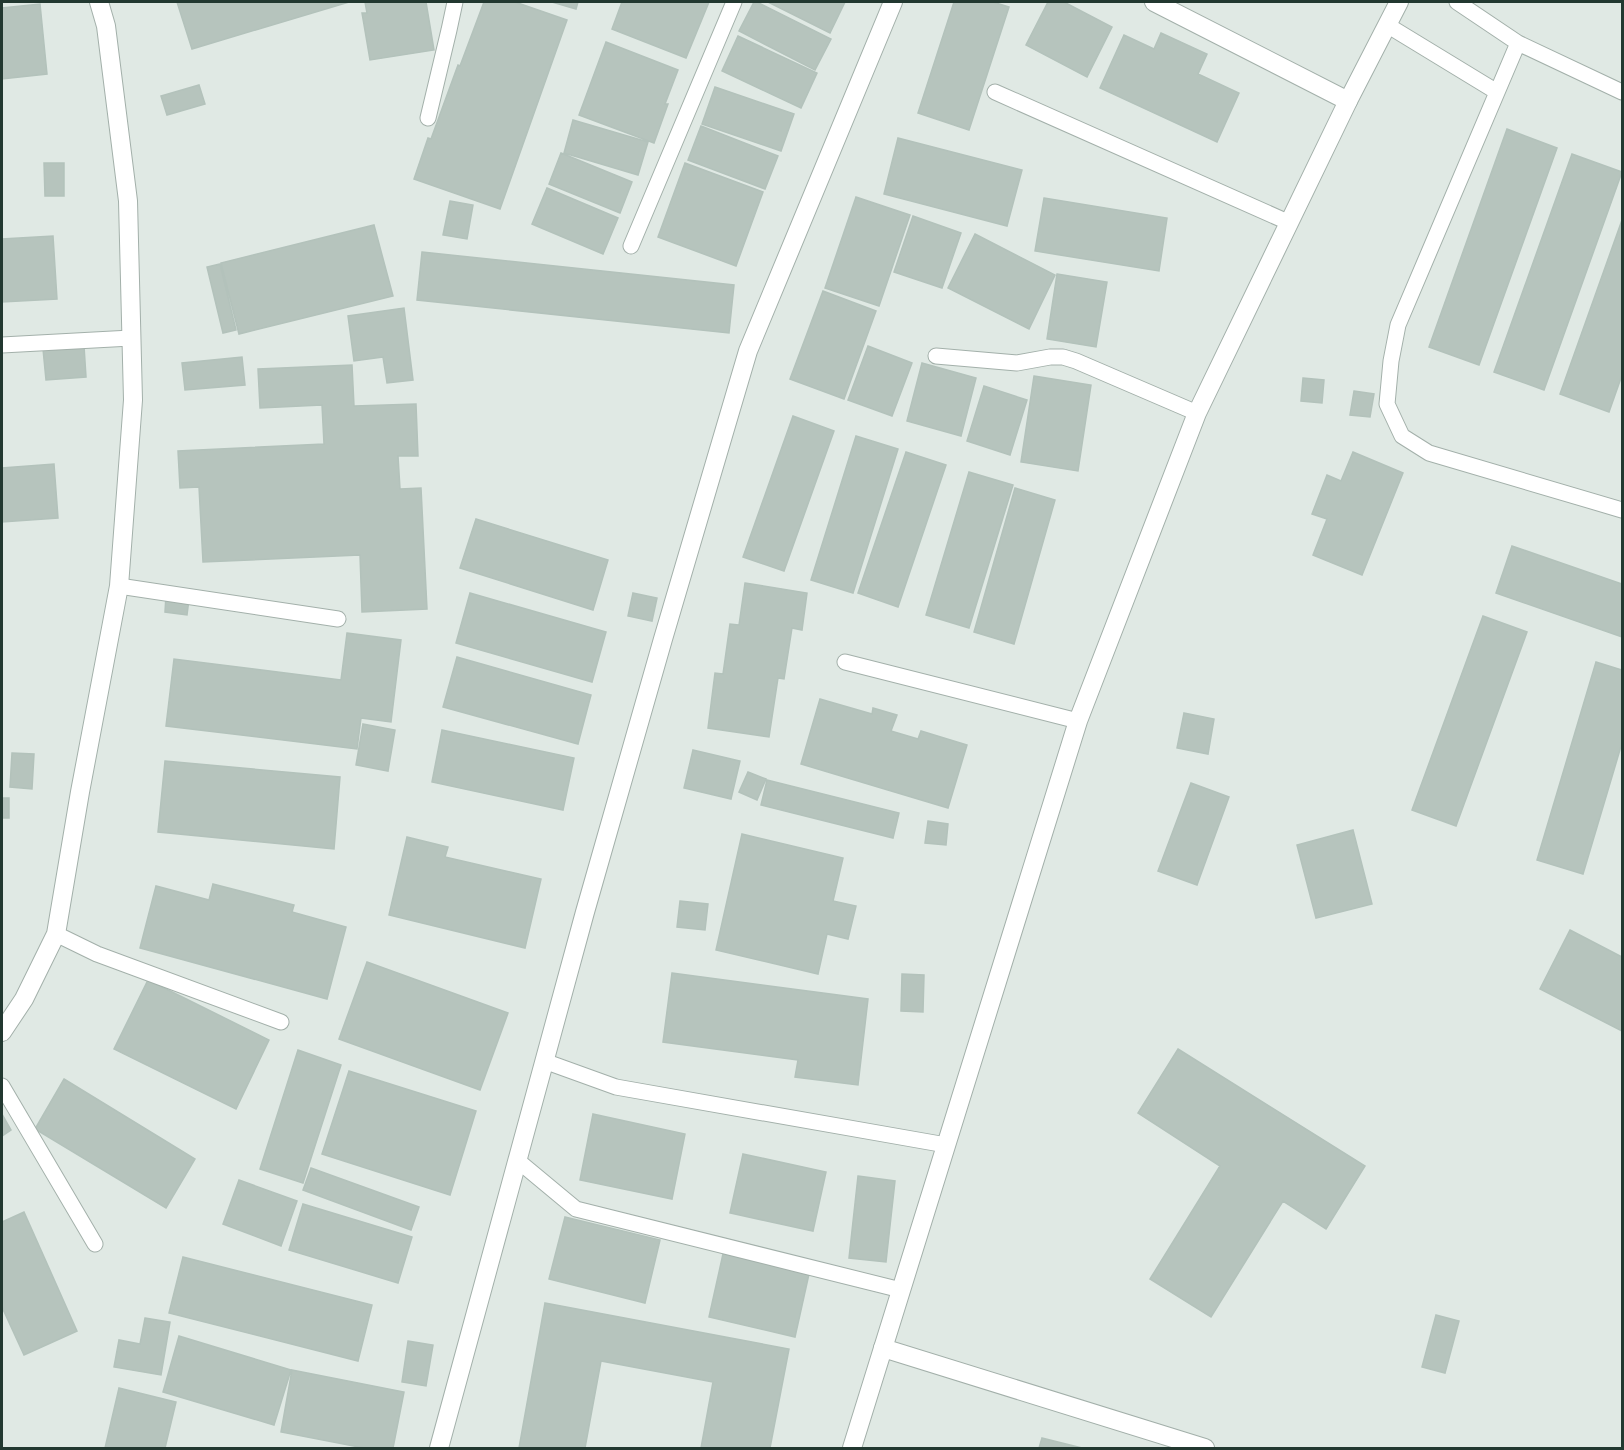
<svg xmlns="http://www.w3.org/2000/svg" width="1624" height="1450" font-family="'Space Grotesk',sans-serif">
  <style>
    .building { fill: #b6c4bd; stroke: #b3c2bb; stroke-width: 1.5 }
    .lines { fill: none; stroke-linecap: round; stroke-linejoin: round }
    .service-casing { stroke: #a3b0aa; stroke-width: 17 }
    .minor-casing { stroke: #a3b0aa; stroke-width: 20 }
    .tertiary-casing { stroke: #a3b0aa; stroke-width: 20 }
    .service { stroke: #fff; stroke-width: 15 }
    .minor { stroke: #fff; stroke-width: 18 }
    .tertiary { stroke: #fff; stroke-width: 18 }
  </style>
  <rect width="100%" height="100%" fill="#e0e9e4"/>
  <path class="building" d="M177,2H349L192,49Z
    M365,2H426L434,50L370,60L362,13H367Z
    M484,2H515L567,20L500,209L414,179L428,138L431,139L458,65L460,66Z
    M552,2H578L576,9Z
    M622,2H709L686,58L612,29Z
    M754,2H757L831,39L815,70L739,31Z
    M768,2H845L830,33Z
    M954,2H993L1009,7L969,130L918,113Z
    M1048,2H1064L1112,27L1087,77L1026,45Z
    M40,4L47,74L2,79V8Z
    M1161,33L1207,54L1198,74L1239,93L1217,142L1100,88L1124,35L1154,49Z
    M738,36L817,73L801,108L722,71Z
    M606,42L678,70L665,104H668L654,143L579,115Z
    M199,85L205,104L167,115L161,96Z
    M715,87L794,114L781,151L702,124Z
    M573,120L648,142L638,175L564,153Z
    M701,126L778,156L765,189L688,160Z
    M1507,129L1557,148L1479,365L1429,347Z
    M898,138L1022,170L1007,226L884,194Z
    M561,153L632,182L620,213L549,184Z
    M1572,154L1622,172L1544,390L1494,372Z
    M44,163H64V196H45Z
    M685,163L763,192L736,266L658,237Z
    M547,188L618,218L603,254L532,224Z
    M856,197L910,215L879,306L825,288Z
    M1044,198L1167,218L1159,271L1035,251Z
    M450,201L473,205L467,239L443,235Z
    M913,216L961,233L942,288L894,272Z
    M1622,220V375L1609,412L1560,394Z
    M374,225L393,296L239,334L221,263Z
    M975,234L1055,275L1029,329L948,288Z
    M53,236L57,299L2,302V239Z
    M422,252L734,285L729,333L417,300Z
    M220,264L236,330L223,333L207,267Z
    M1057,274L1107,282L1096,347L1047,339Z
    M823,291L876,311L844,399L790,379Z
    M404,308L413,380L387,383L383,357L354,361L348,316Z
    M84,346L86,377L46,380L43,349Z
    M868,346L912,363L892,416L848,400Z
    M242,357L245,385L185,390L182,363Z
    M922,363L976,378L961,436L907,421Z
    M352,365L354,406L416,404L418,456H398L400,489L421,488L427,609L362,612L360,555L203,562L199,487L180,488L178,451L324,444L322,405L260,408L258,369Z
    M1034,376L1091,385L1078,471L1021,462Z
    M1303,378L1324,380L1322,403L1301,401Z
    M984,386L1027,400L1010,455L967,441Z
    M1354,391L1374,394L1370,417L1350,415Z
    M793,416L834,431L784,571L743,557Z
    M856,436L898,449L853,593L811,580Z
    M906,452L946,465L898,607L858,593Z
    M1353,452L1403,473L1362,575L1313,555L1327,519L1312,514L1327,475L1341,481Z
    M54,464L58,518L2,522V468Z
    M969,472L1013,485L969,628L926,615Z
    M1015,488L1055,500L1014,644L974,632Z
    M476,519L608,560L593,610L460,568Z
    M1512,546L1622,584V637L1496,593Z
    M745,583L807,593L802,630L792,628L784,679L778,678L769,737L708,728L715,673L723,674L730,624L739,625Z
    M470,593L606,632L592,682L456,643Z
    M633,593L657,598L652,621L628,616Z
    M166,595L189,599L187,615L165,612Z
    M1483,616L1527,632L1456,826L1412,810Z
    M347,633L401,640L391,722L361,718L357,749L166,726L174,659L341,680Z
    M457,657L591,695L578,744L443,707Z
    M1596,662L1622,670V743L1583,874L1537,860Z
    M820,699L872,714L873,708L897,715L891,731L918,739L921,731L967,745L948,808L801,764Z
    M1184,713L1214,719L1208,754L1177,748Z
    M363,724L395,730L388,771L356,765Z
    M442,730L574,758L563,810L432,782Z
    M693,750L740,761L731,799L684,788Z
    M12,753L34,754L32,789L10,787Z
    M165,761L340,777L334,849L158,832Z
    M748,772L766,779L757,800L739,792Z
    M767,780L899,813L893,838L761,805Z
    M1191,783L1229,797L1197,885L1158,871Z
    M2,798H9V818H2Z
    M928,821L948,824L946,845L925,843Z
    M1353,830L1372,904L1316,918L1297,845Z
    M742,834L843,858L833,901L856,906L848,939L827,934L818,974L716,950Z
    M407,837L448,847L445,857L541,879L525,948L389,915Z
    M213,884L294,905L292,912L346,927L327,999L140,948L156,886L209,900Z
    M680,901L708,904L705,930L677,927Z
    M1570,930L1622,957V1031L1540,989Z
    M367,962L508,1013L480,1090L339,1039Z
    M672,973L868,999L858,1085L795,1077L798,1060L663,1042Z
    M902,974L924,975L923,1012L901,1011Z
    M148,980L269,1040L236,1109L114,1049Z
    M1178,1049L1365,1166L1326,1229L1283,1201L1211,1317L1150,1279L1220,1166L1138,1113Z
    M298,1050L341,1065L303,1183L260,1169Z
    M349,1071L476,1111L450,1195L322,1154Z
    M64,1079L195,1159L166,1208L35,1129Z
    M2,1114L11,1130L2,1136Z
    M593,1114L685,1134L672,1199L580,1180Z
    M743,1154L826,1172L813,1231L730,1213Z
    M311,1168L419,1207L411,1230L303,1190Z
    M858,1176L895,1181L886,1262L849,1258Z
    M239,1180L297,1201L281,1246L223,1224Z
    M303,1204L412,1237L398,1283L289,1250Z
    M24,1212L77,1331L24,1355L2,1307V1222Z
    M565,1217L660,1240L645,1303L549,1279Z
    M723,1254L809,1274L795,1337L709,1317Z
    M183,1257L372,1305L358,1361L169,1313Z
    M545,1303L789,1349L770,1448H701L713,1382L601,1361L585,1448H519Z
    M1436,1315L1459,1321L1445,1373L1422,1367Z
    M145,1318L170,1322L161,1375L114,1367L119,1340L140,1344Z
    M179,1336L291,1370L274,1425L163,1392Z
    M408,1341L433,1345L426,1386L402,1382Z
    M292,1370L404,1392L393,1448H364L281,1432Z
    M119,1388L176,1402L165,1448H105Z
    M1042,1438L1082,1448H1039Z"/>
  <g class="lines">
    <g class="service-casing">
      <path id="service" d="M1457,2L1518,43L1622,92
        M1387,25L1497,92
        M1518,43L1398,325L1391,361L1387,404L1402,436L1429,453L1622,510
        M995,92L1290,223
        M428,118L449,30L455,2
        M631,246L734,2
        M2,345L131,338
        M936,356L1017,363L1050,357H1063L1076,361L1197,413
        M119,586L338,619
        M845,662L1078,721
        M56,934L97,954L281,1022
        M544,1061L616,1087L946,1145
        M2,1086L95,1244
        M517,1160L576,1209L901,1290"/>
    </g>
    <g class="minor-casing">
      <path id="minor" d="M1154,2L1348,101
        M2,1032L24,999L56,934L80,792L119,586L133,400L128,201L106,26L99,2
        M883,1348L1205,1448
        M439,1448L585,912L663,639L748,351L893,2"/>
    </g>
    <g class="tertiary-casing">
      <path id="tertiary" d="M852,1448L1078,721L1197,413L1348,101L1399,2"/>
    </g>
    <use href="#service" class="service"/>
    <use href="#minor" class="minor"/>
    <use href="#tertiary" class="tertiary"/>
  </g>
  <rect width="1624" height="1450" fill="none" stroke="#223830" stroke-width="6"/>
</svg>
